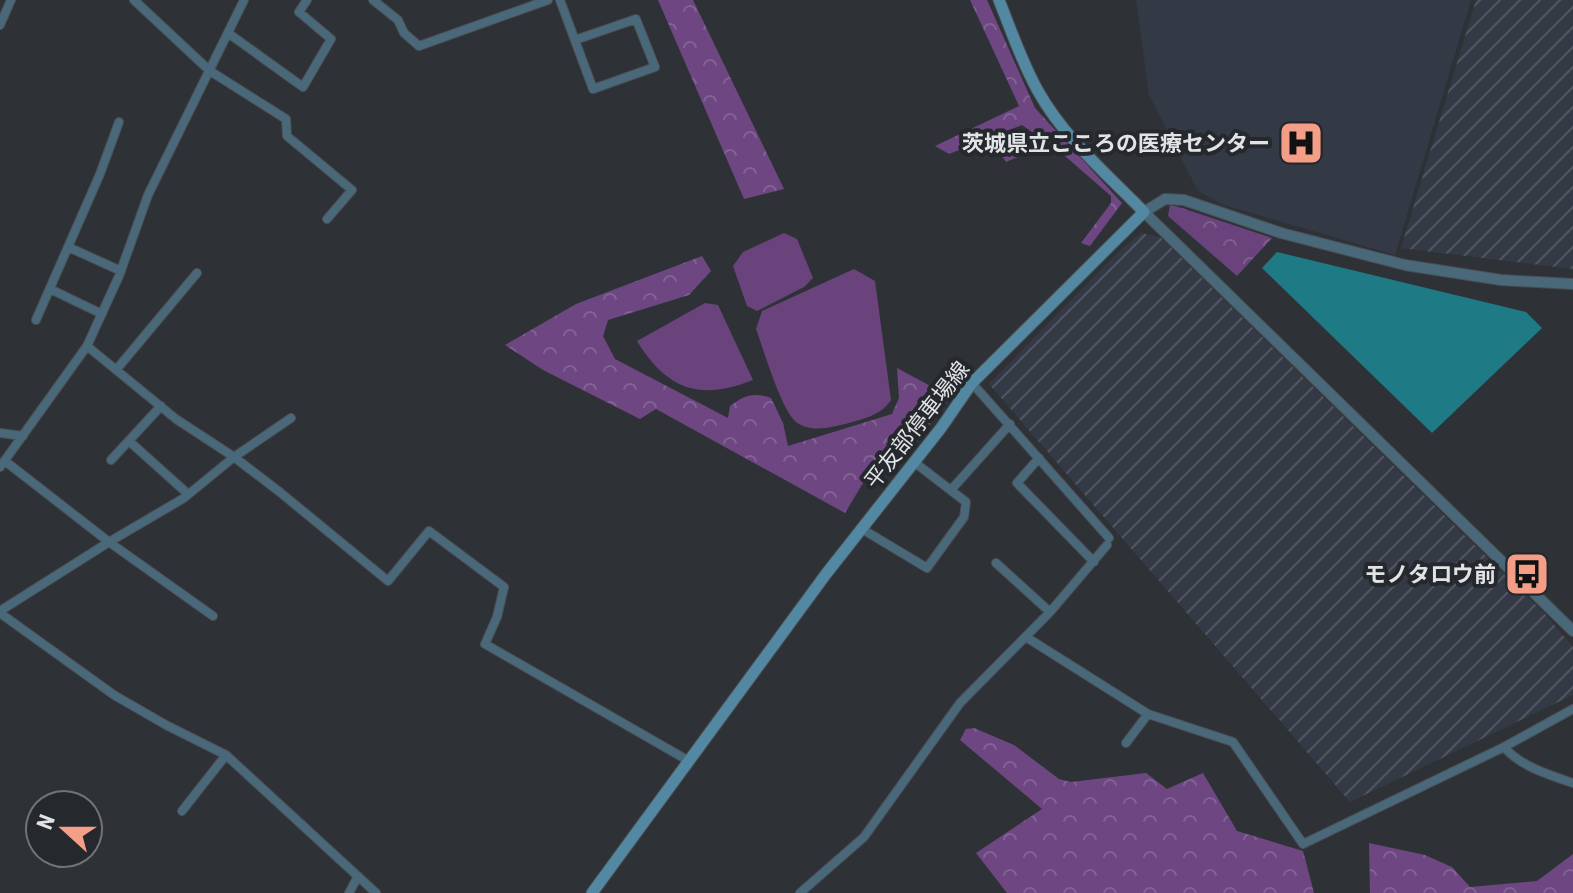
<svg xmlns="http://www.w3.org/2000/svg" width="1573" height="893" font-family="'Roboto Condensed','Noto Sans JP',sans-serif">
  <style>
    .built { fill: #343a45 }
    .industrial { fill: url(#industrial-furrows) }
    .green { fill: #6a437c }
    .forest { fill: url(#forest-crowns) }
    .park { fill: url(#park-crowns) }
    .water { fill: #1e7a84 }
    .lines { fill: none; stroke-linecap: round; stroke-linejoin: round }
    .minor-casing { stroke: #4b4e53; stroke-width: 10 }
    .tertiary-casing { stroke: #4b4e53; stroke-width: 12 }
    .secondary-casing { stroke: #4b4e53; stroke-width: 13 }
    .minor { stroke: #49697a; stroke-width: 8 }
    .tertiary { stroke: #49697a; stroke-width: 10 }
    .secondary { stroke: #5388a3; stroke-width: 11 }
    .labels { text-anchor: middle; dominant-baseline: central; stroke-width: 8; stroke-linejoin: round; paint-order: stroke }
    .poi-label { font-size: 22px; font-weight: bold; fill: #e1e3e6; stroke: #25282d; text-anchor: end }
    .street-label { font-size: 22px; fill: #e1e3e6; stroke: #25282d }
  </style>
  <defs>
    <pattern id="industrial-furrows" width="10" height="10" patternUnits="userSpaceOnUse" patternTransform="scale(2)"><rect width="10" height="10" fill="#343a45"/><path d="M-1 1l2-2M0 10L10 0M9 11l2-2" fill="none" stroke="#515660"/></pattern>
    <pattern id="forest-crowns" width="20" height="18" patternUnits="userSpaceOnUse" patternTransform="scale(2)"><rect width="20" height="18" fill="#6e4682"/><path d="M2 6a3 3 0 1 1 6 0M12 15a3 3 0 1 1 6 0" fill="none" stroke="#826194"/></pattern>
    <pattern id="park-crowns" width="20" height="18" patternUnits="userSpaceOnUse" patternTransform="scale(2)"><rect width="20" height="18" fill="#6a437c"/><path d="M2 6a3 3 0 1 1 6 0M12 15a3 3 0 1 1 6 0" fill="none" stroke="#7f5e8f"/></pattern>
  </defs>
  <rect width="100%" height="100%" fill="#2e3237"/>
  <path class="built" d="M1136,0H1471L1395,255L1224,205L1198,191L1149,95Z"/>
  <path class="industrial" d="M1476,0H1573V269L1401,248Z
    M1141,233L1160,237L1545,614L1573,647V695L1350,802L989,384L1117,253Z"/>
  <path class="green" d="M784,233L797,239L813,278L804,287L757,311L747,306L733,266L743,252Z
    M854,269L875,281L891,400C881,415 866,418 849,423C833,427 809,434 795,421C780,406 764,351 756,329L762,311Z
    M705,303L718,305L753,380C700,401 667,390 637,341Z"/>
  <path class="forest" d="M658,0H693L784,189L744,199Z
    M970,0H987L1035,108L1122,203L1090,246L1081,243L1111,203V196L1050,143L1006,162L999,152L1035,134L1022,125L949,154L935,146L1019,106Z
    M702,256L711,271L689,295L608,320L603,336L615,359L728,418L730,406C745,395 753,392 771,398L783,423L788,446L892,414L899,398L897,368L951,397L897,467L878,458L845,513L656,409L640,419L543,370L505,345L576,304Z
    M974,728L1014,745L1059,779L1071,782L1146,773L1167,789L1203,773L1237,831L1303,851L1314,893H1007L976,853L1042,809L960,740L966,729Z
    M1369,843L1425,855L1452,867L1470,887L1537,881L1573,854V893H1370Z"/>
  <path class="park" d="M1170,205L1182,208L1272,238L1237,276L1168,216Z"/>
  <path class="water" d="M1277,252L1526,312L1542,328L1432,433L1262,268Z"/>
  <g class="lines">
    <g class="minor-casing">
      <path id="minor" d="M134,0L210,71L286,119L287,136L352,190L327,219
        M373,0L398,20L404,33L419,46L548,0
        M560,0L593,89L655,67L636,19L575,40
        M0,25L11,0
        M228,33L303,87L331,39L299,12L307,0
        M68,247L121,271
        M50,289L102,314
        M36,320L100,174L119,122
        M87,346L176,419L234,457L281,493L388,581L429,531L504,587L497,617L485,644L689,761
        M116,370L197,273
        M972,383L1109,538
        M0,433L23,436
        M129,441L188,494
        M1039,458L1017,483L1094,562
        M111,460L161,406
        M5,461L109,542L213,616
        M0,467L87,346L119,276L148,195L244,0
        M951,490L1010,424
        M862,529L927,568L964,517L966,502L914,462
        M996,563L1050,612
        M0,611L109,542L184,498L234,457L291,418
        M0,613L114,695L166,725L226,755L376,893
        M1026,637L1148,714L1233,742L1303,844L1504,747L1573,709
        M1126,743L1148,714
        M1504,747C1520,766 1549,775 1573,783
        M182,811L226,755
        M349,893L358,876
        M800,893L864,837L960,703L1050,612L1107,545"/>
    </g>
    <g class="tertiary-casing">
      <path id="tertiary" d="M1573,284L1501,280L1405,265L1281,233L1184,200L1165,199L1144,212L1573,631"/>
    </g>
    <g class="secondary-casing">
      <path id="secondary" d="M592,893L826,574L941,428L972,383L1144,212C1107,174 1064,138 1038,91C1022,63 1011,30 999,0"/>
    </g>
    <use href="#minor" class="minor"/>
    <use href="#tertiary" class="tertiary"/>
    <use href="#secondary" class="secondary"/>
  </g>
  <defs>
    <g id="hospital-square" transform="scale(2.3)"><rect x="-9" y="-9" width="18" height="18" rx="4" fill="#f49e88" stroke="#25282d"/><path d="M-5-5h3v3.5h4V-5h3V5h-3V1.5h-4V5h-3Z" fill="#111"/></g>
    <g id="bus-square" transform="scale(2.3)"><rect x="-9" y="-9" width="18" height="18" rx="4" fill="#f49e88" stroke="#25282d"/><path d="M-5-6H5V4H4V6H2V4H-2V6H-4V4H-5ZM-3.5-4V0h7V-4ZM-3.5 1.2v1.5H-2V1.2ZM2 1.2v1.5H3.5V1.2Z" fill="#111"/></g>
  </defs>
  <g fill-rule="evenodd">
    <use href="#hospital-square" x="1301" y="143"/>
    <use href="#bus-square" x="1527" y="574"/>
  </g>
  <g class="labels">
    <g class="poi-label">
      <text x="1270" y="143">茨城県立こころの医療センター</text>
      <text x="1496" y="574">モノタロウ前</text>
    </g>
    <g class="street-label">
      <text transform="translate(917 425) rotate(-52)">平友部停車場線</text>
    </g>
  </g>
  <g transform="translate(64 829) rotate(291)"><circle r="38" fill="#25282d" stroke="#707377" stroke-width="2"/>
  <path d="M0-6L14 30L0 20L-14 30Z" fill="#f49e88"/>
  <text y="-12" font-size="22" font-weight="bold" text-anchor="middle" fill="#e1e3e6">N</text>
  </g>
</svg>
